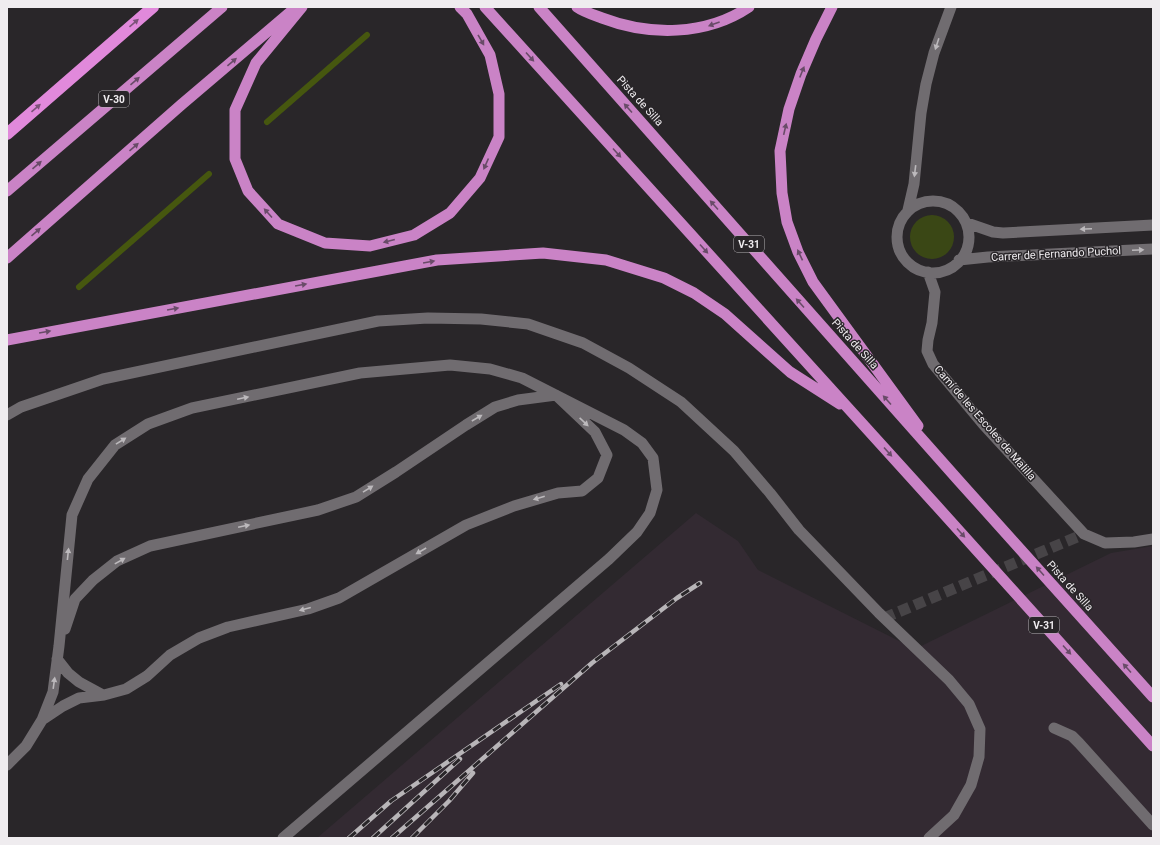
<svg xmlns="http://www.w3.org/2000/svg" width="1160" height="845" font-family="Roboto,sans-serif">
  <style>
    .built { fill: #332a32 }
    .green { fill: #3a4715 }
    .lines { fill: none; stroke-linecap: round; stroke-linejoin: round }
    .stream { stroke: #46570f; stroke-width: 6 }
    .minor-tunnel { stroke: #474447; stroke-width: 11; stroke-dasharray: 11 5.5; stroke-linecap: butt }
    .service { stroke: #706c70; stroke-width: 11 }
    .minor { stroke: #706c70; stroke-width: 11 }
    .trunk { stroke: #ca83c6; stroke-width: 11 }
    .motorway { stroke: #e189db; stroke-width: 12 }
    .rail-casing { stroke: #b8b5b8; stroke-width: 4.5 }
    .rail { stroke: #292629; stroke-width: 3; stroke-dasharray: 9; stroke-linecap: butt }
    .oneway { fill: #7c5379 }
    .oneway2 { fill: #694b68 }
    .oneway3 { fill: #bcb9bc }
    .labels { text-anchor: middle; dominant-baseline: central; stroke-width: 3; stroke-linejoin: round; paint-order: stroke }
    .shield { fill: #292629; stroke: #b4b1b4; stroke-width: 1 }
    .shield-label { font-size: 10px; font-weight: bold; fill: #efecef }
    .street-label { font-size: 11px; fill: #efecef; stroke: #292629 }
  </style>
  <rect width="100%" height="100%" fill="#292629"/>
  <path class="built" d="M696,513L738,541L758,570L915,649L1111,553L1153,546V838H317Z"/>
  <path class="green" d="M910 237a22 22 0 1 1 44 0a22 22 0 1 1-44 0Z"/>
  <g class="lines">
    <path class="stream" d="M267,122L367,35
      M79,287L209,174"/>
    <path class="minor-tunnel" d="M884,618L1084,534"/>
    <path class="service" d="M1054,728L1072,736L1079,743L1153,825"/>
    <path class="minor" d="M897 237a36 36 0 1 1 72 0a36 36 0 1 1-72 0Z
      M908,210L914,184L921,113L926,84L934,53L951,7
      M967,223L993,232L1003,233L1153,225
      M959,260L988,257L1153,249
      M928,272L935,292L932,323L928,340L927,351L933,364L983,424L1084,534L1105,543L1134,542L1153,539
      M7,415L21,407L103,379L378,321L428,318L481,319L528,324L583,343L629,368L681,402L734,451L770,493L799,530L879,613L949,680L969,704L980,729L979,757L971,785L954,815L929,838
      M57,659L68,673L79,682L103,695
      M42,720L63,706L79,698L104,695L126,689L147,676L170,655L199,638L228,627L308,609L339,598L466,525L514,506L558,493L582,491L598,478L607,455L595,432L556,395L518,400L495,407L466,425L396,472L356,497L318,510L150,546L117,561L93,580L75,599L65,629
      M7,765L26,746L42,720L53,692L59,646L72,515L88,479L115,445L148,424L192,408L360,373L450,365L490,369L522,378L624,430L642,443L653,458L657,490L650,513L637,532L609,559L283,838"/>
    <path class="trunk" d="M302,7L256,63L235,110V159L248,191L278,224L325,243L370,246L414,235L450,213L480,178L499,137V94L490,55L467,14L460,7
      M485,7L935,504L1153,746
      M539,7L959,481L1153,697
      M577,7C584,12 594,15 602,18C649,36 706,36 749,7
      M832,7L816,39L801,74L789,109L780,151L782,193L787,222L798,252L813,282L918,426
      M7,191L222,7
      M7,258L181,105L294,9
      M7,340L437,260L543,253L606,260L664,278L694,293L725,314L790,372L840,404"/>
    <path class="motorway" d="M7,134L153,7"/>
    <g class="rail-casing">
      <path id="rail" d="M349,838L391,801L561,684
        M373,838L460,759
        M392,838L592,663L677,598L700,583
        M412,838L449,801L473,773"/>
    </g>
    <use href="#rail" class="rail"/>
  </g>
  <defs><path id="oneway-solid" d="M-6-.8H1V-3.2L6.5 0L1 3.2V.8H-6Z"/></defs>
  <g class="oneway">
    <use href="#oneway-solid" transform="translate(134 23) rotate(-41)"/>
    <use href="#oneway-solid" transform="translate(36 108) rotate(-41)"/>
  </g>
  <g class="oneway2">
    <use href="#oneway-solid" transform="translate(714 24) rotate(160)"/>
    <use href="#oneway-solid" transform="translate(481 40) rotate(60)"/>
    <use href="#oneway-solid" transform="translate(530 57) rotate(48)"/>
    <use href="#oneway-solid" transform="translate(232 62) rotate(-40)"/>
    <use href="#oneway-solid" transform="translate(802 72) rotate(-68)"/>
    <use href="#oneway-solid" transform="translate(135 81) rotate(-41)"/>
    <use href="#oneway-solid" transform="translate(628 108) rotate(-132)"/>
    <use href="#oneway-solid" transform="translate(785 129) rotate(-77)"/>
    <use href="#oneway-solid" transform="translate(134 147) rotate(-41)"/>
    <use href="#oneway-solid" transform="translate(617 153) rotate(48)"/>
    <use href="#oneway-solid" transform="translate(486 164) rotate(114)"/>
    <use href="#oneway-solid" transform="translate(37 165) rotate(-41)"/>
    <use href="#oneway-solid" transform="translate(714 205) rotate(-132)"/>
    <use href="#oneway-solid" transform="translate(268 213) rotate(-132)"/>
    <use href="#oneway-solid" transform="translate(36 232) rotate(-41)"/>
    <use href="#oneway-solid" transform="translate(389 241) rotate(166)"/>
    <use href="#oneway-solid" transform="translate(704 249) rotate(48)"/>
    <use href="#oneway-solid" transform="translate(800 255) rotate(-115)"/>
    <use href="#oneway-solid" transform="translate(429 262) rotate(-10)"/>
    <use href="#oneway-solid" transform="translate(301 285) rotate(-10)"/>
    <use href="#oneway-solid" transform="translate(800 303) rotate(-132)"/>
    <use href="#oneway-solid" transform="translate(173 309) rotate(-10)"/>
    <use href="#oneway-solid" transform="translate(45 332) rotate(-10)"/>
    <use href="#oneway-solid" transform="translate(887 400) rotate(-132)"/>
    <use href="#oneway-solid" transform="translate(888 452) rotate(48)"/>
    <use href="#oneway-solid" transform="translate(961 533) rotate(48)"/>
    <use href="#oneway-solid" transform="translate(1040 571) rotate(-132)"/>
    <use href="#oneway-solid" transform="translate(1067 650) rotate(48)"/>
    <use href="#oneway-solid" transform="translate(1127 668) rotate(-132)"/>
  </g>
  <g class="oneway3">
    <use href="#oneway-solid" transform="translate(937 44) rotate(108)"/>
    <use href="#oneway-solid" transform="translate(915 171) rotate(97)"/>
    <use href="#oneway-solid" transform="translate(1086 229) rotate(177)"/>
    <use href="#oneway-solid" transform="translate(1138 250) rotate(-3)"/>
    <use href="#oneway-solid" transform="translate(243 398) rotate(-12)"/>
    <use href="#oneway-solid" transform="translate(477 418) rotate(-30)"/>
    <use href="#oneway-solid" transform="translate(584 422) rotate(43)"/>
    <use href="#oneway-solid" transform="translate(121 441) rotate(-32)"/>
    <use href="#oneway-solid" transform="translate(368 489) rotate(-32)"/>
    <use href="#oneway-solid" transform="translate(539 498) rotate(164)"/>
    <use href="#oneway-solid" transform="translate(244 526) rotate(-12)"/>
    <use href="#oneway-solid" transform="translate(421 551) rotate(150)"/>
    <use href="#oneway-solid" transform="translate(68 554) rotate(-84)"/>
    <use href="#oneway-solid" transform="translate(120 561) rotate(-29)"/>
    <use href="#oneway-solid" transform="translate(305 609) rotate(165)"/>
    <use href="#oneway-solid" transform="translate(54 683) rotate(-82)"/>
  </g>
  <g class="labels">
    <g class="shield">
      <rect x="99" y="91" width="30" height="16" rx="3"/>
      <rect x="734" y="236" width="30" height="16" rx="3"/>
      <rect x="1029" y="617" width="30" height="16" rx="3"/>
    </g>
    <g class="shield-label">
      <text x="114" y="99">V-30</text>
      <text x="749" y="244">V-31</text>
      <text x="1044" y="625">V-31</text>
    </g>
    <g class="street-label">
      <text transform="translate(640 101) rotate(48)">Pista de Silla</text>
      <text transform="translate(1056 254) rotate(-3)">Carrer de Fernando Puchol</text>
      <text transform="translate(855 344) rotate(48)">Pista de Silla</text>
      <text transform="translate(985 423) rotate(49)">Camí de les Escoles de Malilla</text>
      <text transform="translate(1070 586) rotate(48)">Pista de Silla</text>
    </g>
  </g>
  <rect width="1160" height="845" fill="none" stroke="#efecef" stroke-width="16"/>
</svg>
